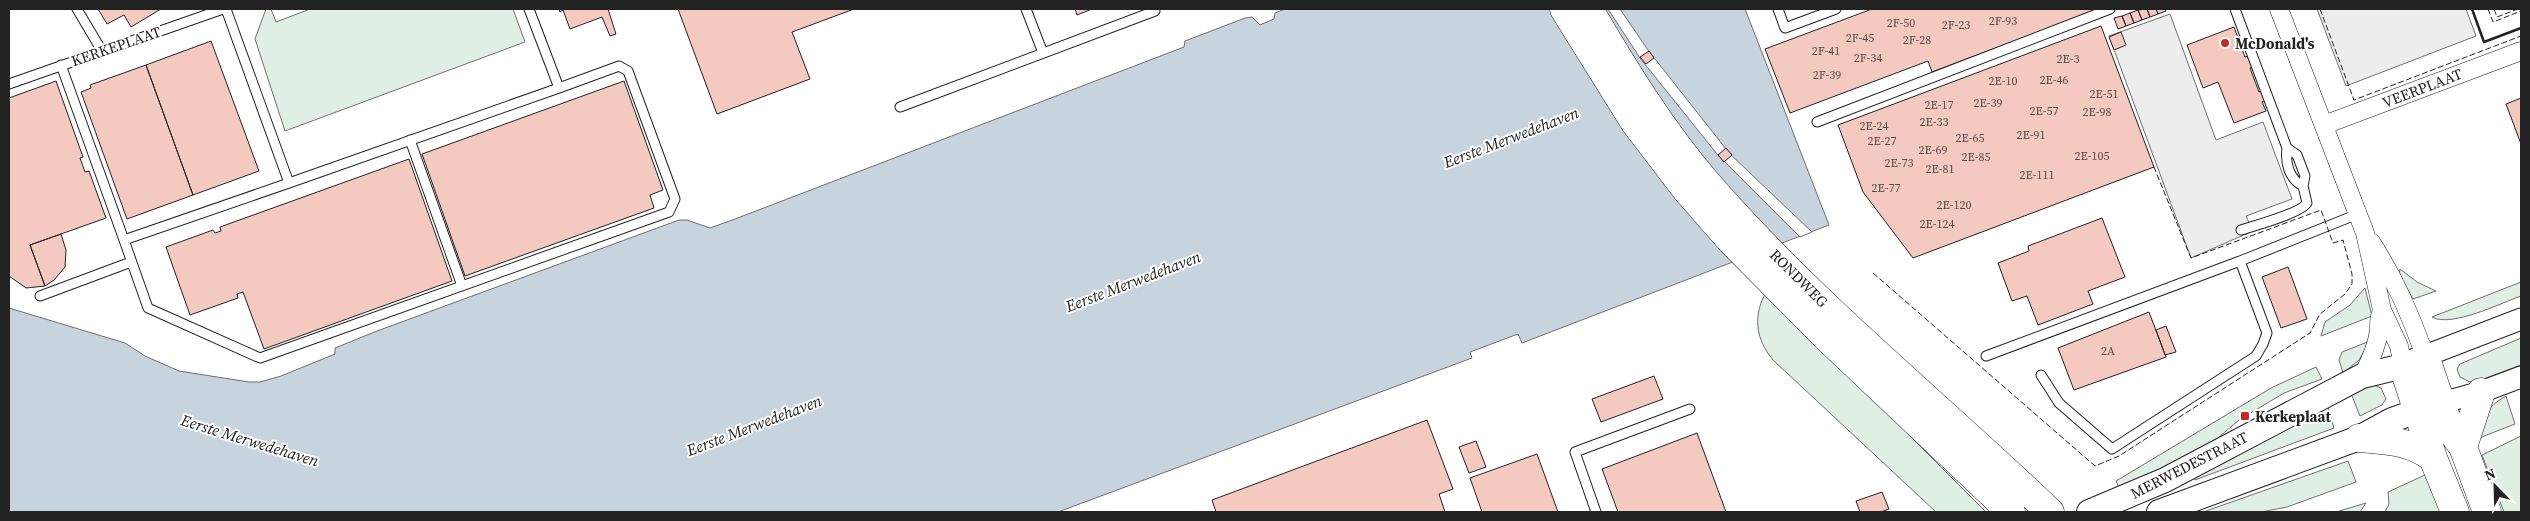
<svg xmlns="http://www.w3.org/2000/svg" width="2530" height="521" font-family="'Source Serif 4',serif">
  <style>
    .green { fill: #e0efe3; stroke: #6f6f6f }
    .parking { fill: #ededed; stroke: #6f6f6f }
    .water { fill: #c7d3dd; stroke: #6f6f6f }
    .pier { fill: #fff; stroke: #6f6f6f }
    .building { fill: #f3c9c0; stroke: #222 }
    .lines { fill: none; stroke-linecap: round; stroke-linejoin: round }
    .service-casing { stroke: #222; stroke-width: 11 }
    .minor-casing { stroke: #222; stroke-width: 19 }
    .tertiary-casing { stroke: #222; stroke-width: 23 }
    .secondary-casing { stroke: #222; stroke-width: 26 }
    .primary-casing { stroke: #222; stroke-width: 29 }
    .service { stroke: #fff; stroke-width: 9 }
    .minor { stroke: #fff; stroke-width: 18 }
    .tertiary { stroke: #fff; stroke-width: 21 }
    .secondary { stroke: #fff; stroke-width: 24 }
    .primary { stroke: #fff; stroke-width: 28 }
    .fence { stroke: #222; stroke-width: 1; stroke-dasharray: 6 2.5; stroke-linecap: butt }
    .wall { stroke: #222; stroke-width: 2.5 }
    .poi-dot { fill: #c62828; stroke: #fff; stroke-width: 2 }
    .labels { text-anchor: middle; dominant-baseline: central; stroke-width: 4; stroke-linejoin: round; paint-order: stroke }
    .number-label { font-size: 12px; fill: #564c4a }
    .poi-label { font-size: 15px; font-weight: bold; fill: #222; stroke: #fff; text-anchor: start }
    .street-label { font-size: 15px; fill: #222; stroke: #fff }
    .water-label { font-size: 16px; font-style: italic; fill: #222; stroke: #fff }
  </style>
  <rect width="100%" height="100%" fill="#fff"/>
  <path class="green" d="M266,9H271L276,22L310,9H513L525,42L285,131L255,39Z
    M2400,269L2417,282L2436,291L2413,299L2399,275Z
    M2521,282V296C2501,303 2451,328 2432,317Z
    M2365,288L2372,316L2321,336L2325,322L2350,305Z
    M1766,292L1986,512H1936L1773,360C1755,338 1753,316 1766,292Z
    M2521,338V365L2478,381L2470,382L2460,377L2457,369L2460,364Z
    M2370,341L2359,360L2343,373L2339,360L2342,352Z
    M2316,367L2322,379L2284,393L2239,420L2205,449L2120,490L2116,481L2271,388Z
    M2374,385L2381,388L2386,399L2382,405L2360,416L2350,391Z
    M2506,396L2515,424L2479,438C2484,416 2485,408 2506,396Z
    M2327,404L2334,428L2195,480L2194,477Z
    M2521,436V512H2504L2482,455Z
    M2348,461L2356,482L2287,507L2261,512H2203Z
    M2427,474L2448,512H2385L2389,504L2388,492Z
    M2366,503L2360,512H2336Z"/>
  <path class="parking" d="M2317,9H2466L2476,36L2346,86Z
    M2170,14L2216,140L2263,122L2292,199L2246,216L2253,231L2191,258L2109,36Z"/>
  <path class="water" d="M1285,9H1745L1829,225L1522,343L1518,334L1470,352L1472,358L1058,512H9V308L125,343L145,356L179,371L249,382H260L281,376L335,354V348L377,331L679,220H687L710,228L735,219L1184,47L1185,41L1245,18L1252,17L1260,25L1274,19L1275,13Z"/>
  <path class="pier" d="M1608,9H1620L1648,50L1730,154L1812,232L1800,237L1717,154L1640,58Z"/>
  <path class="building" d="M98,9H161L131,27L124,15L107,24Z
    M559,9H608L616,34L610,36L602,17L570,29L563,10L560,12Z
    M678,9H854L792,32L810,79L717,114Z
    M1075,9H1092L1077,15Z
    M1872,9H2099L1932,72L1928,61L1790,113L1765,49Z
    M2147,9L2150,17L2142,20L2138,10Z
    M2147,9H2156L2158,14L2150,17Z
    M2156,9H2165L2166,11L2158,14Z
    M2138,10L2142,20L2134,23L2130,13Z
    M2130,13L2134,23L2126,26L2122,16Z
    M2122,16L2126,26L2118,29L2114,18Z
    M2101,26L2154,167L1913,258L1863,192L1838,125Z
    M2234,27L2245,57L2248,56L2253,67L2250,68L2259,92L2262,91L2265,100L2262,102L2266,111L2234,123L2218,82L2203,88L2187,45Z
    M2121,32L2126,45L2114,50L2109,37Z
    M211,41L259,171L193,195L146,65Z
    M1649,51L1654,58L1646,64L1640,57Z
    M146,65L193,195L127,219L81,92L91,88L90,85Z
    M56,81L83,157L80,158L85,172L89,171L106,218L30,245L45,286L26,288L9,276V98Z
    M624,81L663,190L650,195L654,208L465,276L422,154Z
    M2521,98V144L2506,104Z
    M1726,148L1732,155L1724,162L1718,155Z
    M409,159L452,281L264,349L243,292L237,294L238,298L190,315L166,247L213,230L215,233L221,231L220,227Z
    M2102,218L2125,277L2088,291L2093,304L2038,325L2027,296L2012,301L1998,263L2029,251L2028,246Z
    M61,234L66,250L65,267L54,280L45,286L30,245Z
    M2288,267L2307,319L2281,328L2262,277Z
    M2149,312L2166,357L2074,390L2058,348Z
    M2166,326L2176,352L2165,355L2156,330Z
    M1654,376L1663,399L1601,422L1592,399Z
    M1427,420L1453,489L1439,494L1445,512H1216L1212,500Z
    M1697,433L1726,512H1618L1602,469Z
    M1476,441L1486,467L1469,473L1459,447Z
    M1537,454L1558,512H1482L1470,478Z
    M1882,492L1889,509L1881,512H1860L1856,501Z"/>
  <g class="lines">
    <g class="service-casing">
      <path id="service" d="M77,9L102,51
        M226,9L289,183L124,240L148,308L260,358L669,212L675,199L628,71L619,66L559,88
        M1026,9L1043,53
        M1778,9L1785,28L1836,9
        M2235,9L2287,148L2297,155L2305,176L2303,186L2307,203C2301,213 2254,226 2241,230
        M61,65L124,240
        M9,84L223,9
        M900,107L1155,11
        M1817,122L2110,9
        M410,140L462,286
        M2287,148C2285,163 2289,179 2303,186
        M289,183L559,88L529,9
        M40,296L131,262
        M1986,356L2240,261
        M2041,375L2059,403L2112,449L2256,356L2263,344L2267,333L2240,261L2358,214
        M1596,512L1575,452L1690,409"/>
    </g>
    <g class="minor-casing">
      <path id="minor" d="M2279,9L2365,233L2382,310L2399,346L2403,366
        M2324,125L2521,51
        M2371,242C2395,279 2410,314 2425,356
        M2362,376C2370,362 2377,346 2379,330C2379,322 2379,318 2382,310"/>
    </g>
    <g class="tertiary-casing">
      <path id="tertiary" d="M2425,356L2521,319
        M2441,403L2481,392L2521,377"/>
    </g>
    <g class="secondary-casing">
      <path id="secondary" d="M2089,512L2165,480L2362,376L2403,366L2419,359
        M2159,512L2359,438L2392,420L2434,405"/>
    </g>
    <g class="primary-casing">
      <path id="primary" d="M1564,9L1635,123L1687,191L1731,241L1825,336L2011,512
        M1589,9C1624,69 1662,131 1707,183C1811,303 1936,403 2050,512
        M2425,356L2450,429L2463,447L2487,512
        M2403,366L2433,458L2455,512
        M2359,438C2387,440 2410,441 2433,458
        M2463,447L2481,392"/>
    </g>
    <use href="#service" class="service"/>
    <use href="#minor" class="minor"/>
    <use href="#tertiary" class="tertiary"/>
    <use href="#secondary" class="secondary"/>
    <use href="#primary" class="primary"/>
    <path class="fence" d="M2320,9L2354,100L2521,36
      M2488,9L2493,22L2521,11
      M2494,9L2497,17L2518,9
      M1873,273L2095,466L2119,456L2310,333L2320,314L2345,294L2352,284V274L2343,240L2333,243L2321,210L2191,258L2154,167"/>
    <path class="wall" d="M2472,9L2484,42L2521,28"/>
  </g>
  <g class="poi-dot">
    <circle cx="2225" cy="43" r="5"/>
    <rect x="2240" y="411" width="10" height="10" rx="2.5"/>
  </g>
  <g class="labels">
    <g class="number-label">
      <text x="2003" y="21">2F-93</text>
      <text x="1901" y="23">2F-50</text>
      <text x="1956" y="25">2F-23</text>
      <text x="1860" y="38">2F-45</text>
      <text x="1917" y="40">2F-28</text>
      <text x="1826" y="51">2F-41</text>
      <text x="1868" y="58">2F-34</text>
      <text x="2068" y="59">2E-3</text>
      <text x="1827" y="75">2F-39</text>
      <text x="2054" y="80">2E-46</text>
      <text x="2003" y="81">2E-10</text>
      <text x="2104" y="94">2E-51</text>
      <text x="1988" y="103">2E-39</text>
      <text x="1939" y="105">2E-17</text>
      <text x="2044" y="111">2E-57</text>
      <text x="2097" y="112">2E-98</text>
      <text x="1934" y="122">2E-33</text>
      <text x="1874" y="126">2E-24</text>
      <text x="2031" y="135">2E-91</text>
      <text x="1970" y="138">2E-65</text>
      <text x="1882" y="141">2E-27</text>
      <text x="1933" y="150">2E-69</text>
      <text x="2092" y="156">2E-105</text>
      <text x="1976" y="157">2E-85</text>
      <text x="1899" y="163">2E-73</text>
      <text x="1940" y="169">2E-81</text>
      <text x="2037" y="175">2E-111</text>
      <text x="1886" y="188">2E-77</text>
      <text x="1954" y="205">2E-120</text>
      <text x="1937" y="224">2E-124</text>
      <text x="2108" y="351">2A</text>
    </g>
    <g class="poi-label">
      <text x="2235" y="43">McDonald's</text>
      <text x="2255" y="416">Kerkeplaat</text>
    </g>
    <g class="street-label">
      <text transform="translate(116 46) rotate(-19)">KERKEPLAAT</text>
      <text transform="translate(2422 88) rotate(-21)">VEERPLAAT</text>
      <text transform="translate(1799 278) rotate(45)">RONDWEG</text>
      <text transform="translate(2189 465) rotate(-27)">MERWEDESTRAAT</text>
    </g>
    <g class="water-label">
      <text transform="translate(1511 137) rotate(-21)">Eerste Merwedehaven</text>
      <text transform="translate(1133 281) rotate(-21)">Eerste Merwedehaven</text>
      <text transform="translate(754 425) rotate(-21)">Eerste Merwedehaven</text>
      <text transform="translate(250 440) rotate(17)">Eerste Merwedehaven</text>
    </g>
  </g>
  <rect width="2530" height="521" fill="none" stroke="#222222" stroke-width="20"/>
  <g transform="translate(2495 486) rotate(337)" stroke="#ffffff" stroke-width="4" paint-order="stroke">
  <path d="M0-4L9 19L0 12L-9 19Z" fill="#222222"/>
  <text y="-8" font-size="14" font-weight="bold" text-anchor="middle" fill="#222222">N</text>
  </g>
</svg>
